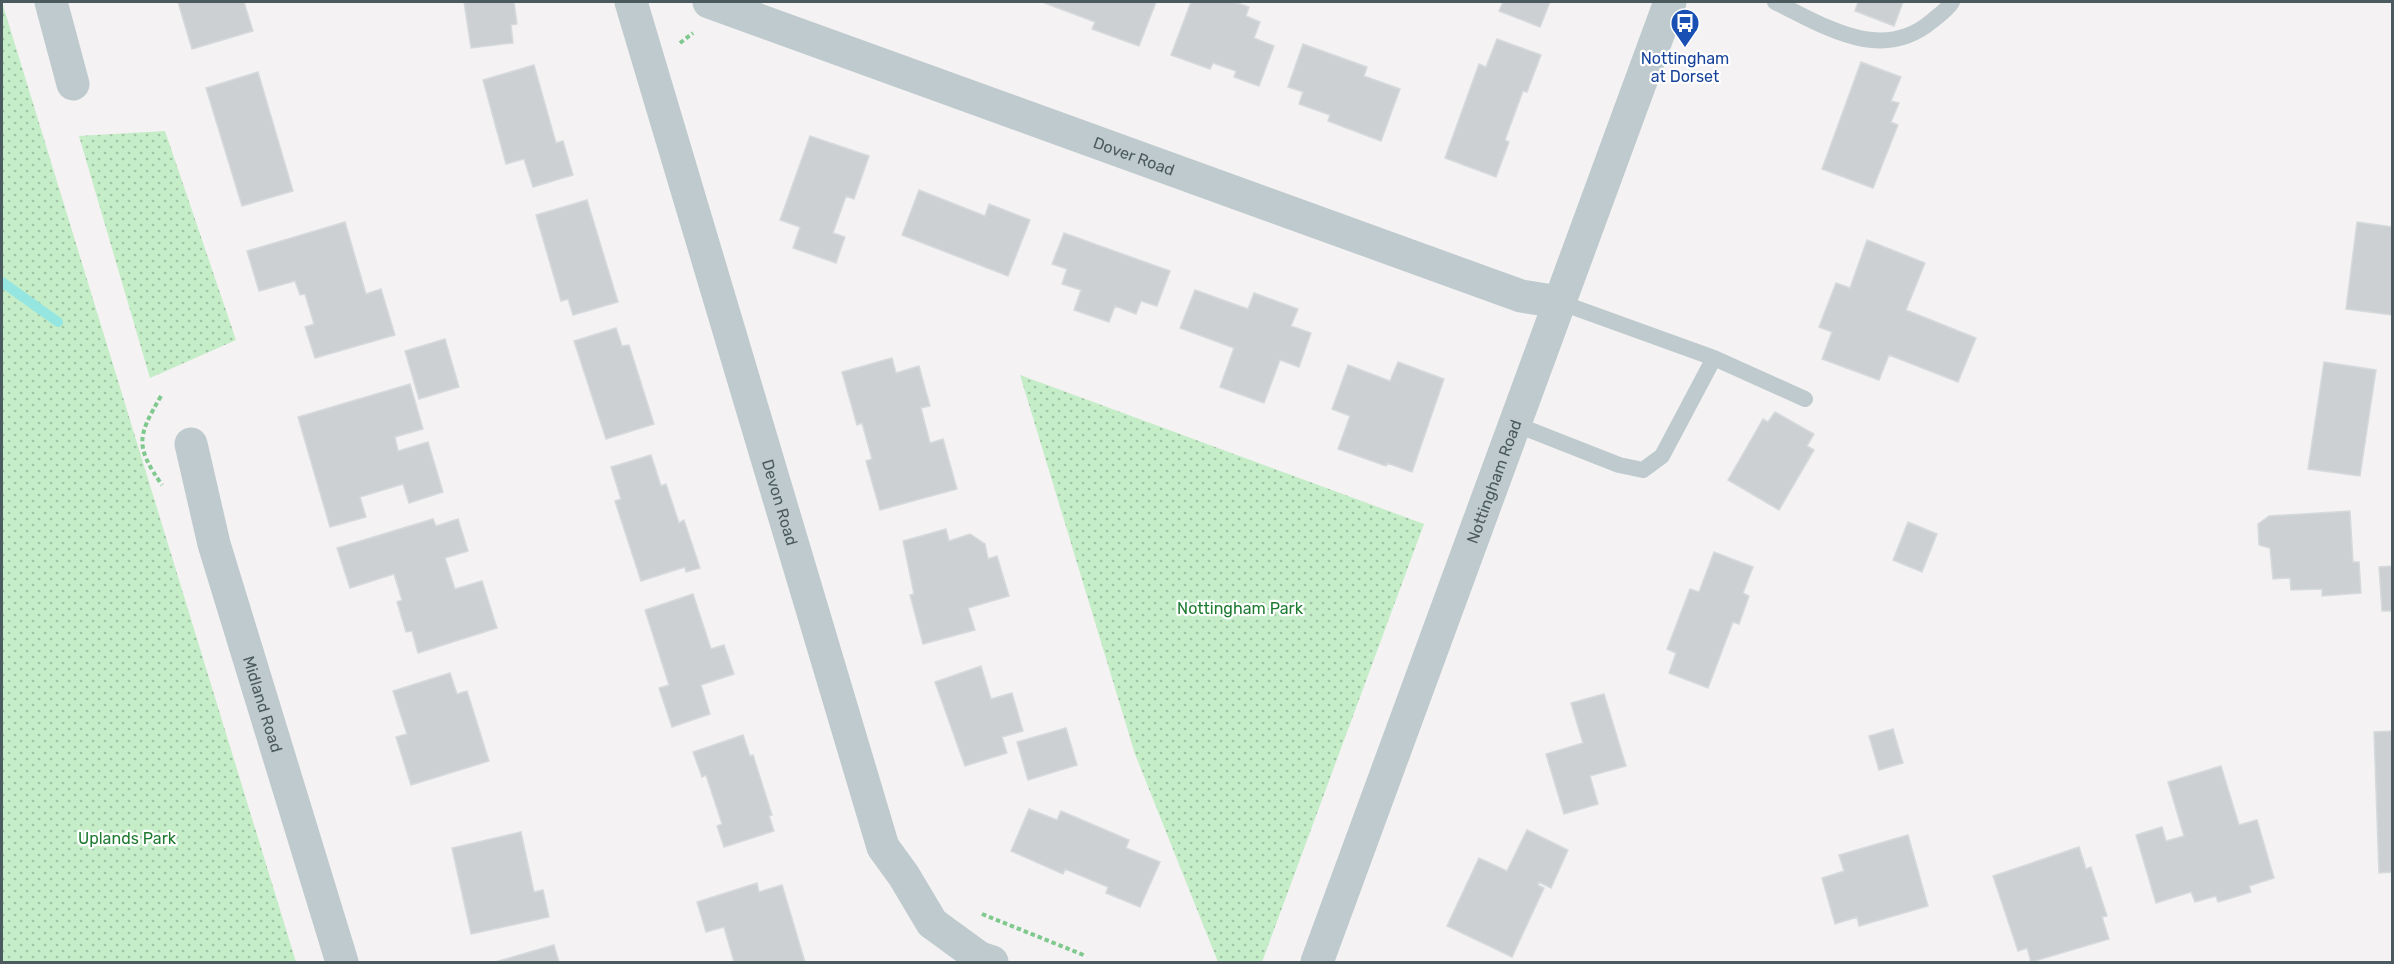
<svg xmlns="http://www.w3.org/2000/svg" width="2394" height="964" font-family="Rubik,sans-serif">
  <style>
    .grass { fill: url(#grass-dots) }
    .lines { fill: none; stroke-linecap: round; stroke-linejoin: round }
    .stream { stroke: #95e6e0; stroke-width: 10 }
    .building { fill: #ccd0d3; stroke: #d6dadc; stroke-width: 1.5 }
    .path { stroke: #7fc98f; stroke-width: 4; stroke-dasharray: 4.5 3; stroke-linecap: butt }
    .service { stroke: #becacd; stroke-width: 16 }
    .minor { stroke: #becacd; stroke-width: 33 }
    .labels { text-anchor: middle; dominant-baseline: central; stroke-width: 4.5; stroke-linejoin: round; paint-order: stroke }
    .transit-label { font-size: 16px; fill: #164399; stroke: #fff }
    .street-label { font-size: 16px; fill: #4b5a5e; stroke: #fff }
    .park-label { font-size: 16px; fill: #1f7b32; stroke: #fff }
  </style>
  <defs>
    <pattern id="grass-dots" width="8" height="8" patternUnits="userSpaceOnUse" patternTransform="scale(1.5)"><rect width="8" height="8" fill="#c4edc8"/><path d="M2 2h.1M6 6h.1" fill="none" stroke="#a1c3a6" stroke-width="1.8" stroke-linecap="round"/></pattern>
  </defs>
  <rect width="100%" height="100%" fill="#f4f2f2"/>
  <path class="grass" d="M2,2L296,962H2Z
    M165,131L236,340L150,378L79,136Z
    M1020,375L1424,524L1262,962H1218L1135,754Z"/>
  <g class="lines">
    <path class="stream" d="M2,282L58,322"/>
  </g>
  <path class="building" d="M178,2H244L253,31L192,49Z
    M464,2H514L517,24L511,25L513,43L471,48Z
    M1042,2H1156L1139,46L1092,29L1095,22Z
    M1191,2H1234L1249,7L1246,16L1260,22L1254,38L1274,46L1259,86L1234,77L1236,71L1213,63L1210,69L1171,55Z
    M1503,2H1550L1540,27L1499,11Z
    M1858,2H1903L1894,26L1855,11Z
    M1497,39L1541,55L1527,92L1523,91L1505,140L1509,142L1496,177L1445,158L1479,64L1486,67Z
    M1303,44L1367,67L1364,76L1400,89L1381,141L1328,121L1330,115L1299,104L1303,92L1288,87Z
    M1861,62L1901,77L1891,101L1899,103L1891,122L1898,125L1873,188L1822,169Z
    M534,65L556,143L563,141L573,175L533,187L524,159L506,164L483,80Z
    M258,72L293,191L242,206L206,88Z
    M810,136L869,156L854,199L846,196L833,233L845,237L836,263L793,248L800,227L780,220Z
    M919,190L985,216L989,204L1030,220L1008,276L902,235Z
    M587,200L618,302L573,315L568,299L561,301L536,215Z
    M345,222L366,294L381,289L395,335L315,358L305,327L314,324L305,294L300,295L295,281L259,291L247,251Z
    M2357,222L2392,227V315L2346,309Z
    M1064,233L1170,271L1157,306L1141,301L1136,314L1115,306L1109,322L1074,310L1081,290L1062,284L1067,269L1052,264Z
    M1867,240L1925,263L1906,310L1976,338L1958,382L1889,355L1879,380L1822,359L1832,332L1819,327L1836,283L1850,288Z
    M1195,290L1248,309L1254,293L1298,309L1291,326L1311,333L1299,367L1280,360L1264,403L1220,387L1234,348L1180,328Z
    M616,328L622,346L629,345L654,424L606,439L574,341Z
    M445,339L459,387L419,399L405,351Z
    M892,358L896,373L919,366L930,406L921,408L930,443L943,439L957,489L880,510L866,461L872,459L862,423L857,425L842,372Z
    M1398,362L1444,379L1412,472L1387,463L1386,466L1338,449L1350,416L1332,409L1348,365L1390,381Z
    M2324,362L2376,370L2360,476L2308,469Z
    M410,384L423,429L395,437L398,451L428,442L443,492L409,503L403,484L360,497L366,517L330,527L298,417Z
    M1775,412L1814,434L1807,446L1814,450L1779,510L1728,480L1763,419L1768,422Z
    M651,455L661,486L666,484L679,523L684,520L700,568L686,572L685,567L641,581L615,501L621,499L611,467Z
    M2350,511L2353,562H2359L2361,593L2322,596V589L2291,590L2290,578L2273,579L2270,548L2259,545L2258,524L2269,516Z
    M433,519L436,526L458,519L468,551L445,558L455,589L482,581L497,628L418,653L412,631L406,632L397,602L402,600L394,574L350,588L337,548Z
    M1908,522L1937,534L1922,572L1893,560Z
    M946,529L949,541L970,534L985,544L988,559L997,556L1009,596L968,608L975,630L923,644L910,595L914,594L903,541Z
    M1714,552L1753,567L1743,593L1749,596L1739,624L1733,622L1708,688L1669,673L1676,653L1667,649L1690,589L1699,592Z
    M2392,566V611H2382L2379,567Z
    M693,594L711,649L724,645L734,674L701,685L710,714L672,727L659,688L669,685L645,610Z
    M981,666L991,699L1012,693L1023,731L1002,737L1007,753L965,766L935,682Z
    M450,673L457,694L467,691L489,761L411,785L396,737L407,734L393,691Z
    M1604,694L1626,766L1590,776L1598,804L1564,814L1546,754L1583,743L1571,703Z
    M1066,728L1077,765L1028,780L1017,742Z
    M1893,729L1903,763L1879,770L1869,736Z
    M2392,731V872L2379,873L2374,732Z
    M743,735L750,756L753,755L772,815L769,816L774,831L724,847L717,826L722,824L706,775L702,777L693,752Z
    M2221,766L2239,825L2257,820L2274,878L2249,886L2251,892L2218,902L2216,896L2195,902L2191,892L2156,903L2136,835L2162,827L2166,841L2184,836L2168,782Z
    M1029,809L1057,820L1061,811L1129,840L1126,848L1160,862L1140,907L1106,893L1108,887L1065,869L1063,874L1011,851Z
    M1527,830L1568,850L1551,888L1539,882L1538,885L1544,888L1512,957L1447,926L1479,858L1507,871Z
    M521,832L534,892L543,890L549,917L471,934L452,848Z
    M1908,835L1928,906L1859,926L1857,917L1835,924L1822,878L1844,871L1839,855Z
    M2079,847L2086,869L2091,867L2107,916L2102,917L2109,939L2031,962L2027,948L2018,951L1993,876Z
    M757,883L759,892L782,885L805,962H734L724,927L706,932L697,902Z
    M554,945L559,962H495Z"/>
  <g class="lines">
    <path class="path" d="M680,43L693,33
      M161,396C137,437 135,446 162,485
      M982,914L1086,956"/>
    <path class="service" d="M1775,2C1825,26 1881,64 1932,21C1939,15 1947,10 1952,2
      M1559,302L1714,358L1805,399
      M1515,424L1619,465L1643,470L1662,456L1714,358"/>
    <g class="minor">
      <path d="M51,2L73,84"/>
      <path id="s1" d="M631,2L883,847L904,876L932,923L980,958L992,962"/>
      <path id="s2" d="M709,2L1521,296L1559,302"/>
      <path id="s3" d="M191,444L214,544L342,962"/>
      <path id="s4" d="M1317,962L1670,2"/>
    </g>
  </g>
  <defs>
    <g id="bus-pin" transform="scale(1.5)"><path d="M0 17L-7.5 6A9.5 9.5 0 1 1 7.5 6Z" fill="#1a4fb4" stroke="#fff"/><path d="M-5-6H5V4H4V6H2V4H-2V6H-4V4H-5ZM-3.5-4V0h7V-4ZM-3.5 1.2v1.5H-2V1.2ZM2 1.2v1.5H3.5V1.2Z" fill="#fff"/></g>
  </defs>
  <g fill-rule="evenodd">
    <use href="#bus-pin" x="1685" y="23"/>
  </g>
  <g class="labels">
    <g class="transit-label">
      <text x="1685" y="58">Nottingham<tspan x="1685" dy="18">at Dorset</tspan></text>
    </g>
    <g class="street-label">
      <text stroke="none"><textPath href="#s2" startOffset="452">Dover Road</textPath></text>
      <text stroke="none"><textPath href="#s4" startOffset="512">Nottingham Road</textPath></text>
      <text stroke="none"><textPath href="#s1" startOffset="522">Devon Road</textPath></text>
      <text stroke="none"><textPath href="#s3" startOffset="270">Midland Road</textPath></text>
    </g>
    <g class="park-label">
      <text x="1240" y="608">Nottingham Park</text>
      <text x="127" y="838">Uplands Park</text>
    </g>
  </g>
  <rect width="2394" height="964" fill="none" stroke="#4b5a5e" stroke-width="6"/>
</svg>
